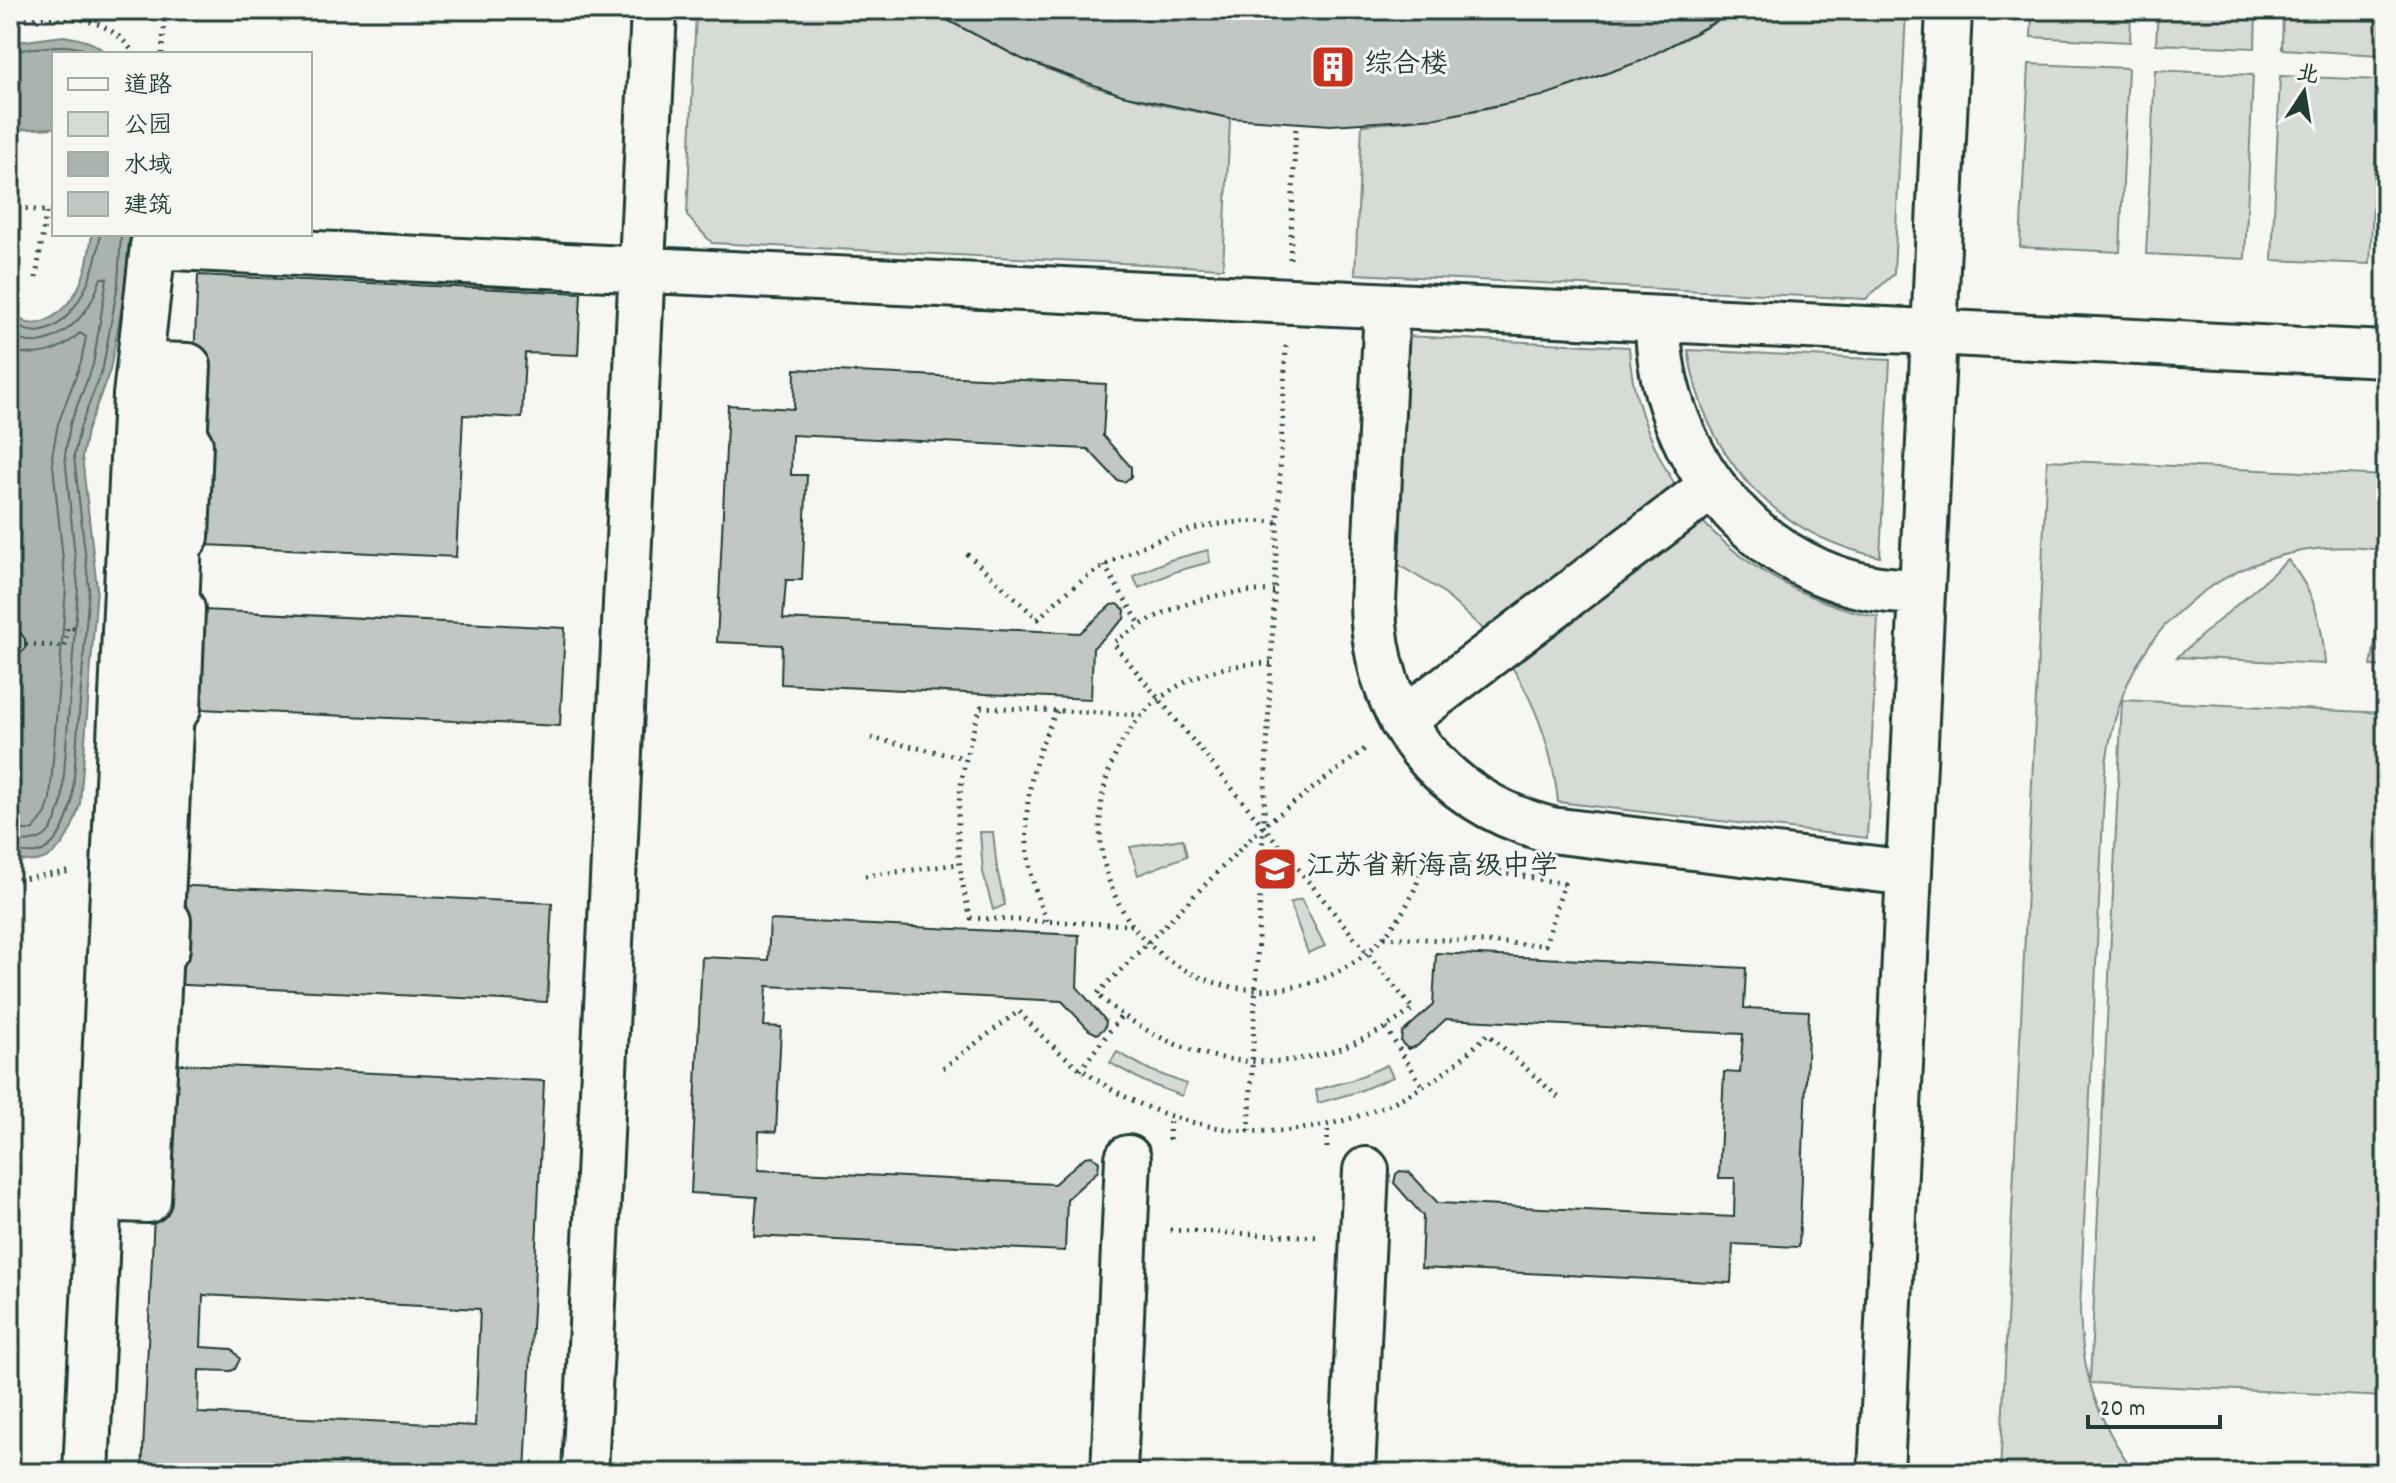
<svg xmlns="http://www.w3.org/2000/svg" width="2396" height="1483" font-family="Dekko,'LXGW WenKai TC',sans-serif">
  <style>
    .green { fill: #d6dbd6; stroke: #7a8c85; stroke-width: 2 }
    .water { fill: #aab3ae; stroke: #72847d; stroke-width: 2 }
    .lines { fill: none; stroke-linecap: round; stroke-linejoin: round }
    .shore { stroke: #576c65; stroke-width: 2 }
    .building { fill: #c1c8c3; stroke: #1f3d34; stroke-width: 2; fill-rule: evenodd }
    .minor-casing { stroke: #1f3d34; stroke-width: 50 }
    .path { stroke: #1f3d34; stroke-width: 5; stroke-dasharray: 2 6; stroke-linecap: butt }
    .minor { stroke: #f6f6f2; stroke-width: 44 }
    .labels { text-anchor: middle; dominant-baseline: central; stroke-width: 6; stroke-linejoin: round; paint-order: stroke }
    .poi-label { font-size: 28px; fill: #1f3d34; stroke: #f6f6f2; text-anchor: start }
  </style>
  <rect width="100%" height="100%" fill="#f6f6f2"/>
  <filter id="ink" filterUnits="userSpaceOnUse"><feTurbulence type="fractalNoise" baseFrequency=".0125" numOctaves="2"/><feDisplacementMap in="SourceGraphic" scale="16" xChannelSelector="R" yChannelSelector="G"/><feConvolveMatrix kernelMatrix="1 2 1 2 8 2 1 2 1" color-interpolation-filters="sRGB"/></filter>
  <g filter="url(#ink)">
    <path class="green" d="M696,10H928L1022,59L1088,85L1156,104L1230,118L1223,268L712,243L687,216Z
      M1738,10H1906L1894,274L1866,299L1355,274L1362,125C1500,116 1619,80 1738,10Z
      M2032,10H2131L2130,42L2031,37Z
      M2158,10H2256L2255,48L2156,44Z
      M2283,10H2382L2380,55L2282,49Z
      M2029,64L2128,68L2120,252L2020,247Z
      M2155,70L2253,75L2245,259L2146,254Z
      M2280,76L2379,80L2370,264L2272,260Z
      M1405,336L1629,347C1631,397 1650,443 1675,485L1484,630L1440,590L1394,562Z
      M1688,350L1890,360L1880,557C1774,535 1704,457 1688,350Z
      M2047,460L2386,476V551C2287,533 2179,581 2133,672C2117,704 2109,737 2105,772L2080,1310C2082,1376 2097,1420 2135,1473H2000Z
      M1703,522C1752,573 1809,603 1878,617L1867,838L1558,802C1553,753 1538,708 1512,667Z
      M1208,550L1210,562L1174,572L1139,588L1133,576L1170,560Z
      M2288,560C2314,591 2323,624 2325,664L2177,657Z
      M2386,609V667L2371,666L2376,636Z
      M2122,700L2386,713V1397L2090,1383Z
      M980,832H993L997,869L1005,905L993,910L983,872Z
      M1183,839L1187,856L1138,875L1130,847Z
      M1301,899L1325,946L1308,953L1290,903Z
      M1117,1052L1150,1070L1186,1084L1182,1096L1145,1082L1110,1063Z
      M1387,1065L1393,1077L1357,1092L1318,1103L1316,1090L1352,1080Z"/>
    <path class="water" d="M64,36C80,39 96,41 106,54H54V128L10,130V43Z
      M92,234H129L126,285L110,370L87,431L82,457L97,588L80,804C74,826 62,857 36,861C28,862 18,860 10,860V300C22,342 58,320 74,295C86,277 89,254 92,234Z"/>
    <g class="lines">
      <path class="shore" d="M10,51C40,49 66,39 95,54
        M10,321C62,362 98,274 100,234
        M10,334C39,356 76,329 91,302C95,295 98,286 101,278H107L93,365L70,424L65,455L78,588L62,801C52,836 46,843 10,842
        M10,349C35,360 61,351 80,333L86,337L81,362L58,424L52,456L66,588L50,799L46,813L33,830H10
        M10,852C18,852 28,854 36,853C58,848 67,821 72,802L89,588L74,456L80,428L103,367L118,284L121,234"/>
    </g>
    <path class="building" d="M928,10H1738L1641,61L1542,96L1437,118L1331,125L1230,118L1122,95L1022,59Z
      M198,275L581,293L578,355L525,353L522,418L463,415L456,557L205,545L190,445Z
      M795,369L1106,384L1103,436L1131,467V477L1124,482L1117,480L1088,449L792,435L791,475H807L802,580H786L783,619L1080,633L1111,605L1118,604L1125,610L1124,619L1093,648L1091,699L781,684L782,645L717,642L728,405L794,409Z
      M182,609L565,628L560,726L178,708Z
      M10,630L19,631L25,639V649L17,656L10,655Z
      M170,885L552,903L547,1002L165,984Z
      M770,920L1079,935L1077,987L1106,1021L1105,1028L1097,1034L1089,1030L1062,1001L767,986L764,1026L781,1027L776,1132L759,1131L758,1170L1054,1184L1085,1157L1092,1156L1099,1162L1098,1171L1067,1199L1065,1251L754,1236L757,1197L691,1193L702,957L768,960Z
      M1436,953L1746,968L1744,1008L1809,1011L1799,1247L1733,1244L1731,1283L1421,1268L1423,1216L1394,1183L1396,1174L1400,1171L1409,1172L1438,1203L1734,1217L1735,1178H1719L1724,1072L1740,1073L1743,1034L1446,1019L1417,1046L1408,1049L1401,1042L1402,1033L1433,1005Z
      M161,1063L544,1081L525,1473H142ZM203,1295L480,1309L475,1426L198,1413L199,1370L231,1371L235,1369L240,1359L232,1349L201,1347Z"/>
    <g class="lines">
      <g class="minor-casing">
        <path id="minor" d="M1387,306L1373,603C1375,718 1441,801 1551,830L1909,873
          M1658,319C1657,462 1773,597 1922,591
          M158,365L188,366L184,445H190L186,537H179L176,609H182L178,708L171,707L161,921H168L167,948L160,947L148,1200L118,1199Z
          M1402,721L1712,486
          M86,1473L136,395L153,246L2386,354
          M585,1473L654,10
          M1114,1473L1128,1158
          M1352,1473L1366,1170
          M1881,1473L1949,10"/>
      </g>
      <path class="path" d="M19,19V10
        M10,20C54,16 106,10 134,54
        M162,54L165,10
        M10,206L54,213
        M1290,259L1296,124
        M36,278L46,212
        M967,554L1038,619C1100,555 1187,516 1277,522
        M1104,565L1140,624
        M1274,591C1214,589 1161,608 1113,643C1213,765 1313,887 1413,1009C1312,1085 1190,1078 1097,994L1263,826L1369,746
        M10,643L65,647L67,627L80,629
        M1271,663C1238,664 1207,669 1178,686C1092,736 1076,855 1136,930C1159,958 1192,978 1228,986C1262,993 1297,990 1329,976C1379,954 1413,910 1425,857L1564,884L1545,945L1384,937
        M10,675L12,644
        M871,738L965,758
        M865,876L959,864
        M10,881L72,871
        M1047,921C1015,853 1022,775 1057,711
        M1132,925L971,918C949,846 956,777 981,707L1142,715
        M1386,1028L1423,1087
        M943,1068L1019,1011C1122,1132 1281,1170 1422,1087C1447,1073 1468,1053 1488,1034L1559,1098
        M1080,1070L1122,1015
        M1249,1131L1286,345
        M1169,1140L1170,1116
        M1327,1148L1328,1124
        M1170,1230L1319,1237"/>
      <use href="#minor" class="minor"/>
    </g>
  </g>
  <defs>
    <g id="building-square" transform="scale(2.3)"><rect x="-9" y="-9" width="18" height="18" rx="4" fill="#c8321e" stroke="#f6f6f2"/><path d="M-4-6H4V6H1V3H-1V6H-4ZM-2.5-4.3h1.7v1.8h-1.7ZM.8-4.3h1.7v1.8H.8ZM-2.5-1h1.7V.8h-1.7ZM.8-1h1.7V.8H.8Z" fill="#fff"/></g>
    <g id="school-square" transform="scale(2.3)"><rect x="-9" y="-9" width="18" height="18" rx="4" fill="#c8321e" stroke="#f6f6f2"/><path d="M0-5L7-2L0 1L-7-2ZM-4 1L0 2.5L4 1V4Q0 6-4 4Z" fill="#fff"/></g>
  </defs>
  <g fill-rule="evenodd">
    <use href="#building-square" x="1333" y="67"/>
    <use href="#school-square" x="1275" y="869"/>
  </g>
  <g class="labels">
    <g class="poi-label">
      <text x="1364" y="67">综合楼</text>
      <text x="1306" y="869">江苏省新海高级中学</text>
    </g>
  </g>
  <rect width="2396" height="1483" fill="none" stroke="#f6f6f2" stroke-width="40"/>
  <rect x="20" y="20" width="2356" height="1443" fill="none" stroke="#1f3d34" stroke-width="3" filter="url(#ink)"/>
  <rect x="52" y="52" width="260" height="184" fill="#f6f6f2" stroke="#a0aca6" stroke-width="2"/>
  <rect x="68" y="78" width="40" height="12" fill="#f6f6f2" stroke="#a0aca6" stroke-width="2"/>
  <text x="124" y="92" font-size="24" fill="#1f3d34">道路</text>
  <rect x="68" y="112" width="40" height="24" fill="#d6dbd6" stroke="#a0aca6" stroke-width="2"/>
  <text x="124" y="132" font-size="24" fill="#1f3d34">公园</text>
  <rect x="68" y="152" width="40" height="24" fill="#aab3ae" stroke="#a0aca6" stroke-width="2"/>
  <text x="124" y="172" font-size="24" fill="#1f3d34">水域</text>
  <rect x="68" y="192" width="40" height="24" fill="#c1c8c3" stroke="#a0aca6" stroke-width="2"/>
  <text x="124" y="212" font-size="24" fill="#1f3d34">建筑</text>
  <g transform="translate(2304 92) rotate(12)" stroke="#f6f6f2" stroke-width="6" paint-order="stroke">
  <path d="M0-6L14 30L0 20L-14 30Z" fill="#1f3d34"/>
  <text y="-12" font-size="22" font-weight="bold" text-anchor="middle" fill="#1f3d34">北</text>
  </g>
  <path d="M2088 1415v12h132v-12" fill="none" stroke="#1f3d34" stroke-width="4"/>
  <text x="2100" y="1415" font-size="24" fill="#1f3d34" stroke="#f6f6f2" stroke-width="6" paint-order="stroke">20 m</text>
</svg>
